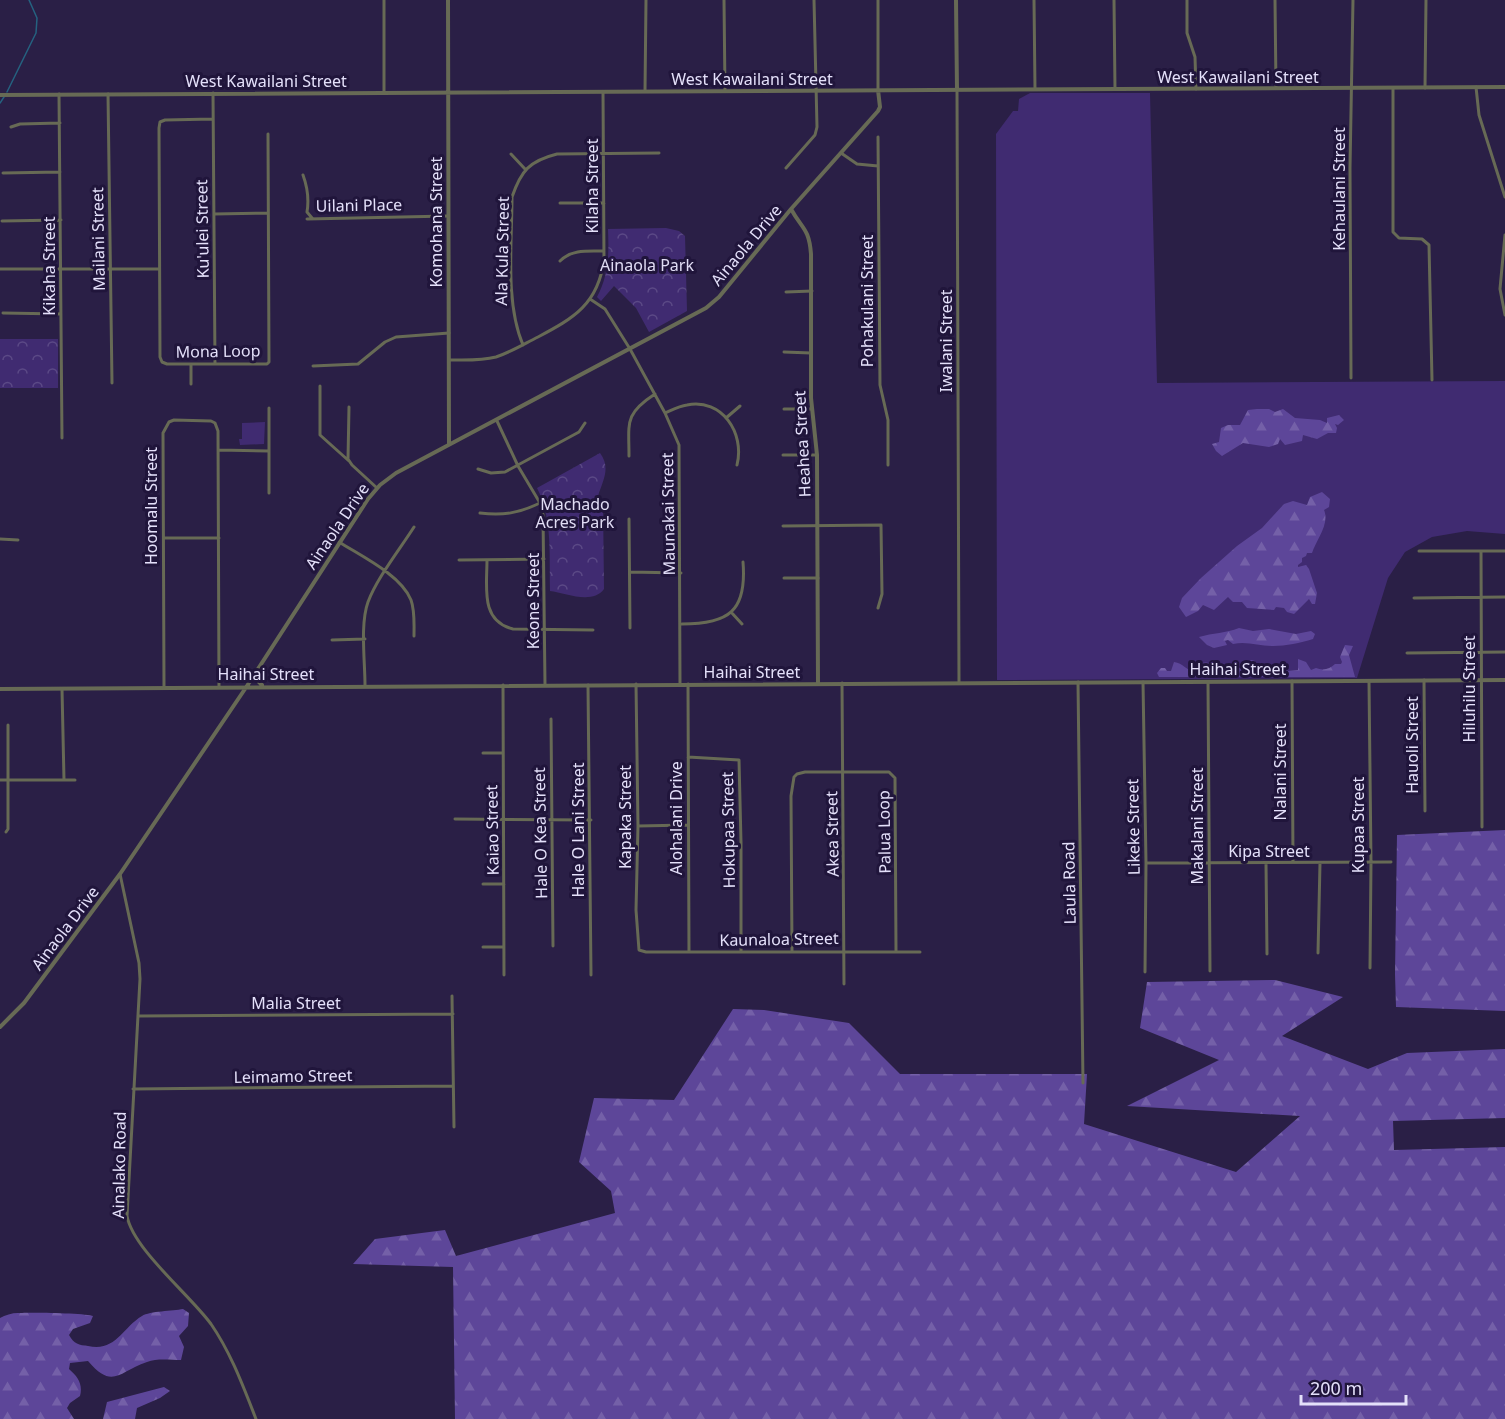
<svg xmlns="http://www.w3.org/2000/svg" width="1505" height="1419" font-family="'Noto Sans',sans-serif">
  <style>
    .grass { fill: #402b71 }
    .forest { fill: url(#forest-firs) }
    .park { fill: url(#park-crowns) }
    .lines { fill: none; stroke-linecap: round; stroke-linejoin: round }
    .stream { stroke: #256280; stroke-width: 1.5 }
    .minor { stroke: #676a55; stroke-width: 3 }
    .tertiary { stroke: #676a55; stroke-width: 4 }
    .labels { text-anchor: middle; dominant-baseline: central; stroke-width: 6; stroke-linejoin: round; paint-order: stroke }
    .street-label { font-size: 16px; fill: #e4e0fa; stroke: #20153b }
    .park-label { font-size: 16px; fill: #e0dcf4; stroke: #20153b }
  </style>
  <defs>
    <pattern id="forest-firs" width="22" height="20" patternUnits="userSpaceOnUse" patternTransform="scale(1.5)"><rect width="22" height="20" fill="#5d4699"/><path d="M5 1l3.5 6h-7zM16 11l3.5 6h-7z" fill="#7460a8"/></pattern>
    <pattern id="park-crowns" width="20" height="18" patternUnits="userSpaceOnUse" patternTransform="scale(1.5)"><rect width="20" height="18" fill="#402b71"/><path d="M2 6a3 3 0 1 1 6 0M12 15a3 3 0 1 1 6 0" fill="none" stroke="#5b4986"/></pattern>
  </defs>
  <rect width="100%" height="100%" fill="#2a1f46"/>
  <path class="grass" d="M1030,93H1150L1157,383L1505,381V534L1467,531L1432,537L1405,552L1388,578L1357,678L997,680L996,134L1013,111H1018L1019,99Z
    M265,422L264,444L240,445L239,439H242V423Z"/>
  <path class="forest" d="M1257,409H1269L1275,412L1283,409L1295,418L1320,420L1327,423V418L1339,415L1344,420L1338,425L1335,424L1337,428L1336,433H1328L1317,439L1303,435L1302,441L1285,445L1280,439L1278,444L1269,447L1243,443L1222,456L1216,451L1212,444L1219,442L1221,428L1228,425H1240L1248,410Z
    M1322,492L1330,499L1329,507L1324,510C1330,524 1316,540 1312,553H1307L1306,556L1302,558V562L1298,565V567L1306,565L1309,569L1317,593L1315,604H1312L1309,599L1294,614L1287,612L1284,608L1276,607L1274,610L1247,608L1242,602H1233L1228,597L1214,610L1203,605L1198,611L1186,617L1179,607L1182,598L1201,578L1237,546L1262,528L1284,504L1293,501L1307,505L1310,497Z
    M1239,628L1253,631L1269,629L1296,634L1311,631L1315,634L1313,639C1300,643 1286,646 1273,646C1259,646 1247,641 1233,644L1228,640L1225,641L1227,645L1214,648L1207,645L1199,637C1213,633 1226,633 1239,628Z
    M1345,645L1353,646L1349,655L1355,677H1159L1157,673L1161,668H1165L1167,671H1171L1174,662C1184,663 1187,673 1198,671L1197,667C1206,658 1212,665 1220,669L1226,665L1240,668L1251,660L1255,661V664H1260L1263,667L1280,670L1283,668L1288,671L1298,670V659L1306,662L1311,670L1316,668C1323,671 1330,669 1335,664H1341L1342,662L1340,657Z
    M1505,830V1011L1396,1007L1395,974L1397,835Z
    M1275,980L1343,997L1282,1036L1368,1069L1407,1053L1505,1049V1118L1393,1121L1394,1150L1505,1147V1419H455L453,1267L353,1264L375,1239L445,1230L456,1256L615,1213L611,1191L579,1162L594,1098L674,1100L733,1009L764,1010L849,1023L900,1074H1087L1084,1124L1236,1172L1300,1116L1127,1106L1219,1060L1140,1028L1147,982Z
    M183,1309L189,1313L188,1326L179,1336L184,1347L181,1360C170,1360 157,1358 147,1362C118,1372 113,1390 88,1361L70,1363L69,1369C78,1377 83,1384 80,1396L70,1403L67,1408L74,1419H0V1318C5,1315 12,1313 18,1313C29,1312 87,1313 93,1316L90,1323L73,1329L69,1335C74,1344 79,1345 88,1346C116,1352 122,1328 142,1316C150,1311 173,1311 183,1309Z
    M164,1387L170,1391L160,1398L137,1408L135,1419H103L107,1402Z"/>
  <path class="park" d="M666,228L679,231L685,236L687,311L649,332L636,308L614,286L601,301L597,297C609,275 609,253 608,229Z
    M0,339H58V388H0Z
    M600,453C611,468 603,480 598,496L603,503L604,589C592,605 566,593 550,591C549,556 553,519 537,488Z"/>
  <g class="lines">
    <path class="stream" d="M7,92L36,33L37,18L29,0
      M0,103L4,97"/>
    <path class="minor" d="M384,0V92
      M724,0L725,91
      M878,0V90
      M1034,0L1035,89
      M1114,0L1115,89
      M1187,0V33L1195,57L1196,89
      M1275,0L1276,88
      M1476,87L1479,115L1505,197
      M1393,88V232L1399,238L1422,239L1429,245L1432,380
      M1425,88L1426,0
      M957,90L959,683
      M645,91L646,0
      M213,93L215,364
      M59,94L62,438
      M108,94L112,383
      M213,119L165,120L160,122L159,128L160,357L162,362L167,364H267L269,362L268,134
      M11,127L20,124L60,123
      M878,137L880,385L888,420V465
      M841,153L857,164L878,166
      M511,154L525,169
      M786,168L815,135L817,127L814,0
      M3,173L60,172
      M303,175C307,186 309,200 307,212L312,218
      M560,203H604
      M214,214L268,213
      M307,219L448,216
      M2,221L61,220
      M1505,235L1500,289L1505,315
      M560,261C572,249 588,251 604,251
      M0,269H159
      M786,292L812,291
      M590,299L605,309L630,349L665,413L679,445L680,684
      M3,313L61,314
      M523,345C505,303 512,243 512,197C521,171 529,161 557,154L659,153
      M784,352L811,353
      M450,360C465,360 481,361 496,357C511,352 524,344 538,337C574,318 598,304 604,260L603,92
      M191,364V384
      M313,366L358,364L385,342L396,337L449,333
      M1351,378L1350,168L1353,0
      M320,386V435L349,461
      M349,407L348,459L352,465L377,488
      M269,408V493
      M784,409H812
      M665,413C672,410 679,406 687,405C722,398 745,433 737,465
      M726,418L740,406
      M497,421L518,466L540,503L543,515L545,685
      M219,450L269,451
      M783,455H817
      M629,456C629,423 624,414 655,394
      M478,469L491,473L505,472L579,432L585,423
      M480,513C503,516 519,513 540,503
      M629,519L630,628
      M783,526L881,525L882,594L878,608
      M164,538H219
      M0,539L18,540
      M339,542C361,556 401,575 411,600C415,611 414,624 414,636
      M1419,551H1505
      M1481,551L1482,827
      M459,560L544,559
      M487,560C487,587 480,621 513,629L593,630
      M630,572L681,573
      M784,578H818
      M1414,598L1505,597
      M731,612L742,624
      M682,624C729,624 747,611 743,562
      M332,640L365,639
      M1407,653L1505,652
      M1424,680L1425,811
      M1292,681L1293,862
      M1369,681L1371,862L1370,968
      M1078,682L1083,1083
      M1143,682L1146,863L1145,972
      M1208,682L1210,971
      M842,683L844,984
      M636,684L638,826L636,910L639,950L646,952H920
      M688,684L689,952
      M365,685C365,661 360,624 368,602C377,578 400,549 414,527
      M503,685L504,975
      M588,685L591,975
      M164,687L163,433L169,422L174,420L211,421L215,423L218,431L219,686
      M62,689L64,780
      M551,719L553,946
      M483,753H503
      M688,757L739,760L741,842V951
      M0,780H75
      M455,819L591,820
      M638,826L688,825
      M6,832L8,829V725
      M1146,863L1391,862
      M1266,863L1267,954
      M120,874L139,963L140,979L127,1216C133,1249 190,1295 211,1324C231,1353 243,1386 256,1419
      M483,884H504
      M483,947H504
      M792,951L791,796L794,777L797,774L805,772H889L895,778L896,951
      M1318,953L1320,863
      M452,996L454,1127
      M139,1016L453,1014
      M133,1089L453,1086"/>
    <path class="tertiary" d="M448,0L449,444
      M956,0L957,90
      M0,95L1505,87
      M791,209C802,229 809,228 811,254V398L817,455L818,683
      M255,672L257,680L262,685
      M0,689L1505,680
      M0,1027L24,1003L120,874L247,686L368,499L380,485L396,473L706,308L719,297L791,209L878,111L880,107L878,90"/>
  </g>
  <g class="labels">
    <g class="street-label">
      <text x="1238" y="77">West Kawailani Street</text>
      <text x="752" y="79">West Kawailani Street</text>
      <text x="266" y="81">West Kawailani Street</text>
      <text transform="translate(592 186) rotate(-90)">Kilaha Street</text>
      <text transform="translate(1339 189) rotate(-90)">Kehaulani Street</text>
      <text transform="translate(359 205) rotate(-1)">Uilani Place</text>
      <text transform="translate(436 222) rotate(-90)">Komohana Street</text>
      <text transform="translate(202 229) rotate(-91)">Ku'ulei Street</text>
      <text transform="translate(98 239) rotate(-91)">Mailani Street</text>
      <text transform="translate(746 245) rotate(-50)">Ainaola Drive</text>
      <text transform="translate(502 251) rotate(-89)">Ala Kula Street</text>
      <text transform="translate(49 266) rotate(-90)">Kikaha Street</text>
      <text transform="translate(867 301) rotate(-90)">Pohakulani Street</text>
      <text transform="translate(946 341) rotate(-90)">Iwalani Street</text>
      <text transform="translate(218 351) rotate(-1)">Mona Loop</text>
      <text transform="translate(802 444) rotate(-93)">Heahea Street</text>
      <text transform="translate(151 506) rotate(-90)">Hoomalu Street</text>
      <text transform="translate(668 514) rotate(-91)">Maunakai Street</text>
      <text transform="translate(337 526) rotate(-56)">Ainaola Drive</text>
      <text transform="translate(533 601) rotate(-90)">Keone Street</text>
      <text x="1238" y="669">Haihai Street</text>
      <text x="752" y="672">Haihai Street</text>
      <text x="266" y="674">Haihai Street</text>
      <text transform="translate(1469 689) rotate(-90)">Hiluhilu Street</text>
      <text transform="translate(1412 745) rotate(-90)">Hauoli Street</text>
      <text transform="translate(1280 772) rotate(-90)">Nalani Street</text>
      <text transform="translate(625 817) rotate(-90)">Kapaka Street</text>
      <text transform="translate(676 818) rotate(-90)">Alohalani Drive</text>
      <text transform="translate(1358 825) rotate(-90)">Kupaa Street</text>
      <text transform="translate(1197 826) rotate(-90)">Makalani Street</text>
      <text transform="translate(1133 827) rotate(-91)">Likeke Street</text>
      <text transform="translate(492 830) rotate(-91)">Kaiao Street</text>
      <text transform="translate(578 830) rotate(-90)">Hale O Lani Street</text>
      <text transform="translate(728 830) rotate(-91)">Hokupaa Street</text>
      <text transform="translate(884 832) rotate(-91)">Palua Loop</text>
      <text transform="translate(540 833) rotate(-91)">Hale O Kea Street</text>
      <text transform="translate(832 834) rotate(-91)">Akea Street</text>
      <text x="1269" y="851">Kipa Street</text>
      <text transform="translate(1069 883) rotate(-91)">Laula Road</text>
      <text transform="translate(65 928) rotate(-53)">Ainaola Drive</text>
      <text transform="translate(779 939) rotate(-1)">Kaunaloa Street</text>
      <text x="296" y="1003">Malia Street</text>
      <text transform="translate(293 1076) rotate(-1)">Leimamo Street</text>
      <text transform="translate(119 1165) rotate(-89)">Ainalako Road</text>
    </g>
    <g class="park-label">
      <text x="647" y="265">Ainaola Park</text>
      <text x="575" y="504">Machado<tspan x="575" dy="18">Acres Park</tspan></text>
    </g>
  </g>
  <path d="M1301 1395v9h105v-9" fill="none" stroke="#e4e0fa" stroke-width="3"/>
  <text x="1310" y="1395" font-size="18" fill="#e4e0fa" stroke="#20153b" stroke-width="4.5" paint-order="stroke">200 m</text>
</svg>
